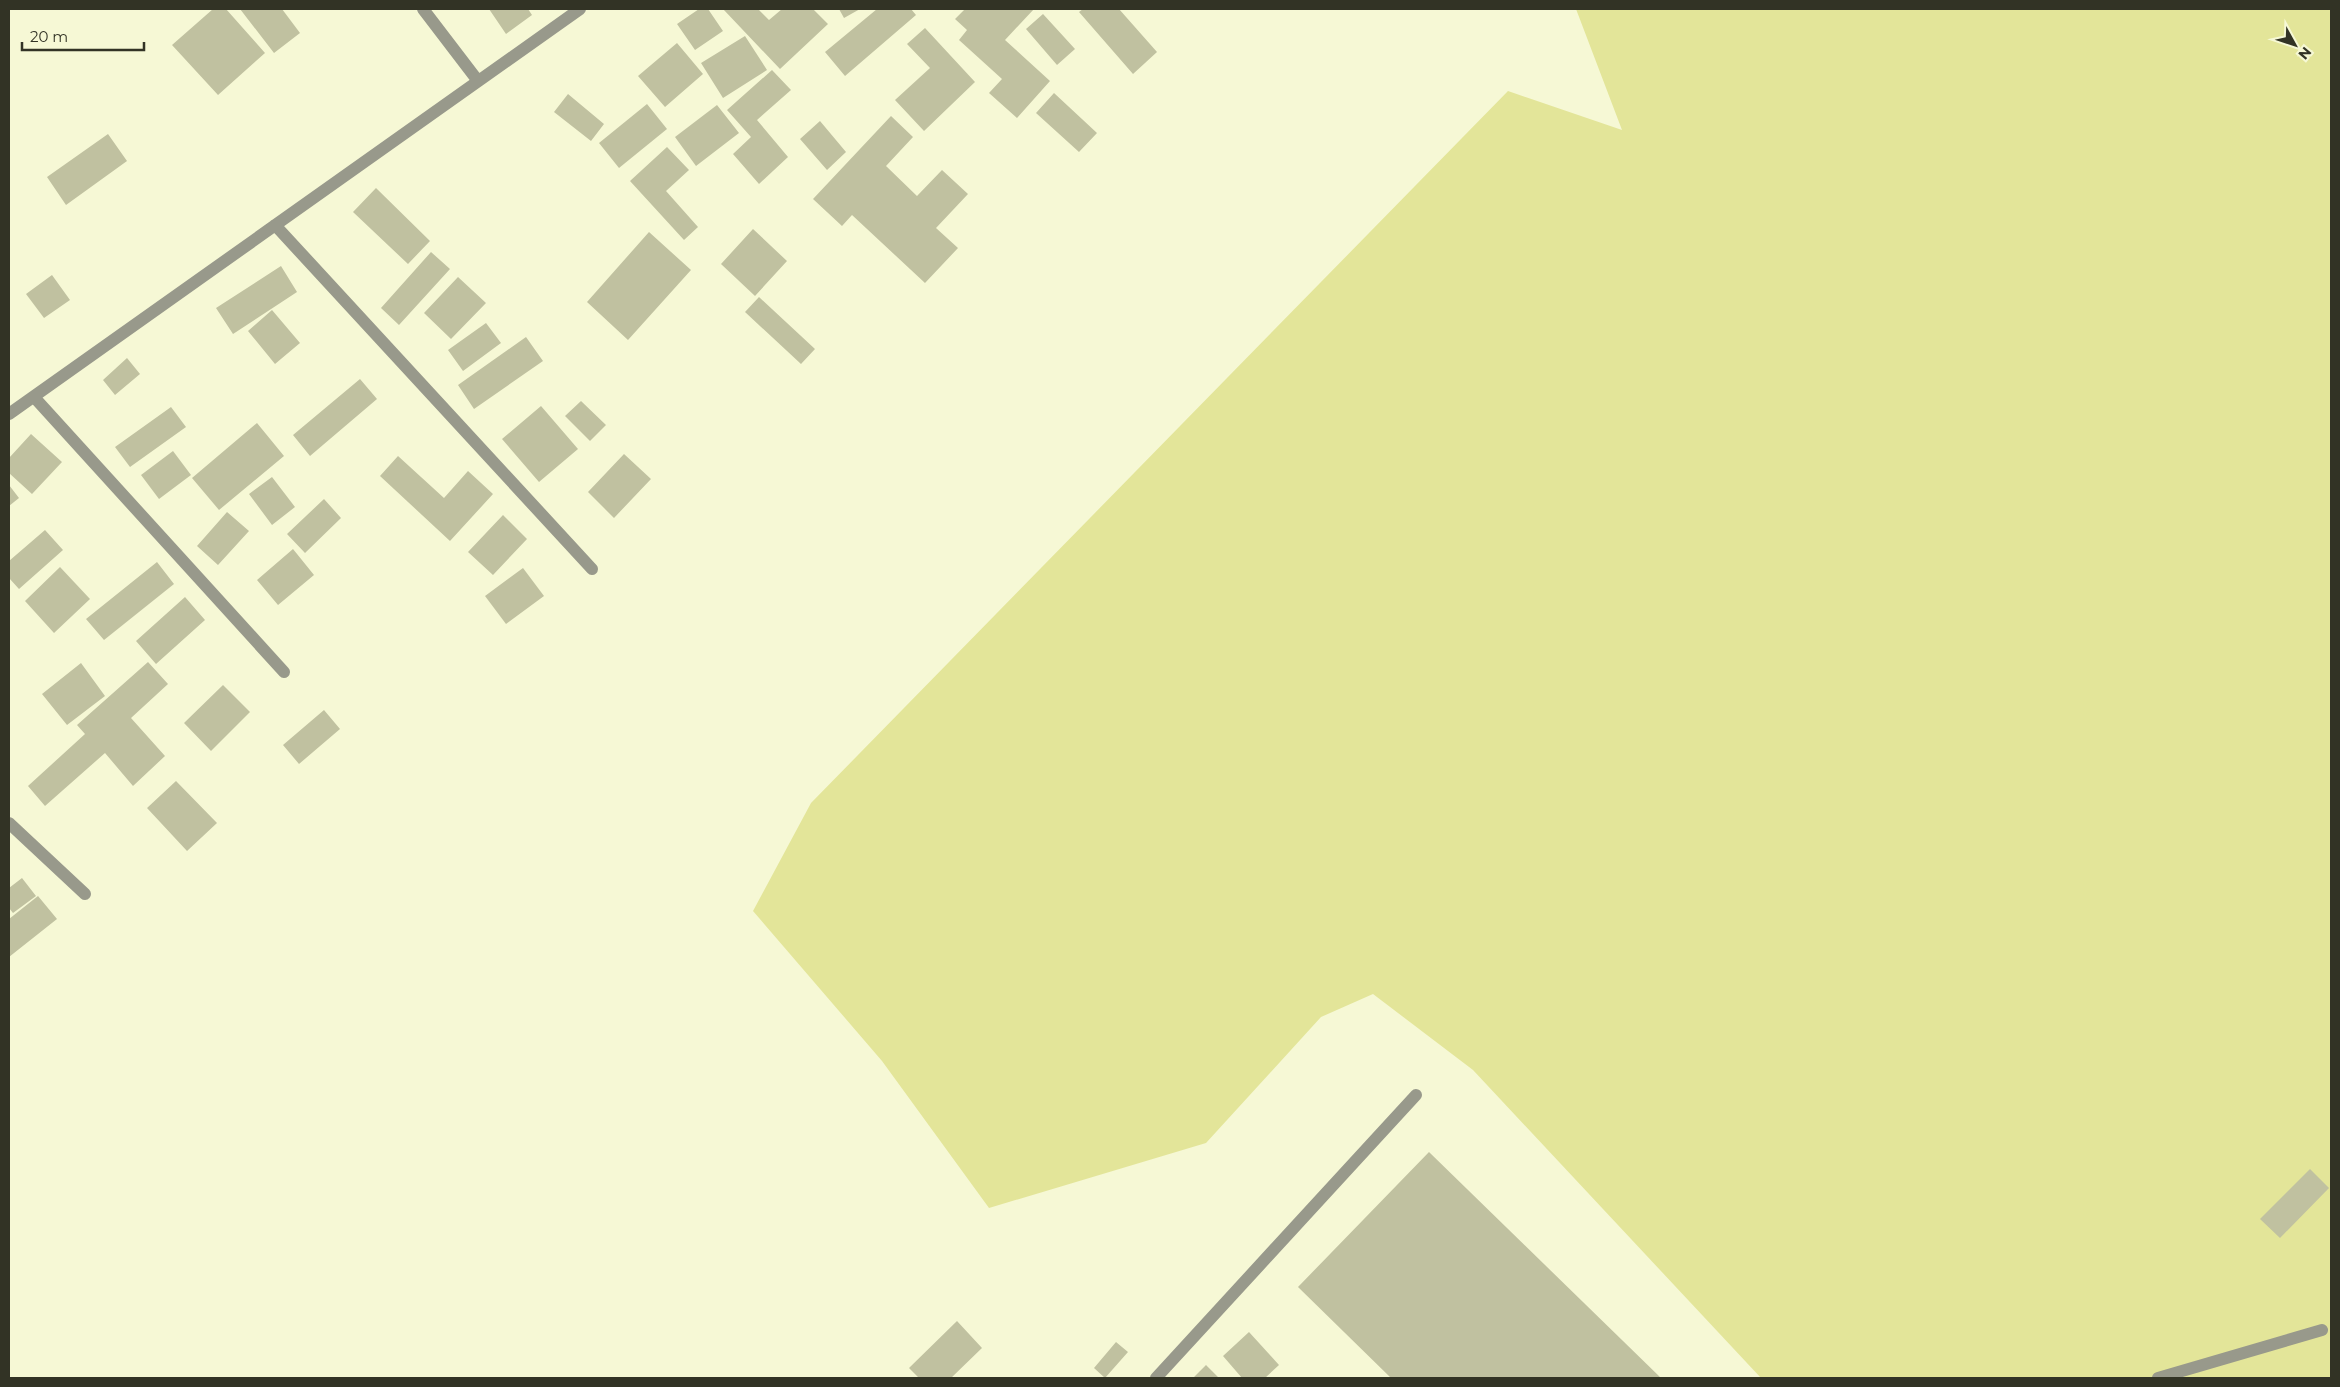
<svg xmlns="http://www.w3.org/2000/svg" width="2340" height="1387" font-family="Montserrat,sans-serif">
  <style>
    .green { fill: #e3e599 }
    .building { fill: #c0c1a0 }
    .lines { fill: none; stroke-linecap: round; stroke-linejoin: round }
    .minor { stroke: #98998b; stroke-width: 12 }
  </style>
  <rect width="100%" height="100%" fill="#f6f8d5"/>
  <path class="green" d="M1576,9H2331V1378H1761L1473,1070L1373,994L1321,1017L1206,1143L989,1208L882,1061L753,911L811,803L1508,91L1622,130Z"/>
  <path class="building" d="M213,9H226L265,53L218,95L172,45Z
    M240,9H282L300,33L274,53Z
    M489,9H528L532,15L506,34Z
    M699,9H708L723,31L695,50L677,24Z
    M723,9H758L769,20L782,9H813L828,24L780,69Z
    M839,9H860L844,18Z
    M877,9H911L916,15L845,76L825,52Z
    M965,9H1034L1005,40L1050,81L1017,118L989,93L1002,79L959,40L967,30L955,19Z
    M1083,9H1119L1157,52L1133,74L1079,12Z
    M1043,14L1075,49L1057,65L1026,29Z
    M925,28L975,82L924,131L895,100L930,68L907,44Z
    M745,36L767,70L723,98L701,63Z
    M677,43L703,74L665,107L638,76Z
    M772,70L791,90L757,120L788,157L759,184L733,154L751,137L727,110Z
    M1054,93L1097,133L1079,152L1036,113Z
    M568,94L604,124L591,141L554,112Z
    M647,104L667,129L619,168L599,143Z
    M717,105L739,133L696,166L675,137Z
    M891,116L913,137L886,166L917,196L942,170L968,194L936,228L958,248L925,283L852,215L842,226L813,199Z
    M820,121L846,152L827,170L800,139Z
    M108,134L127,161L66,205L47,177Z
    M667,147L689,170L666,191L698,227L684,240L630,181Z
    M376,188L430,241L408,264L353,212Z
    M753,229L787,261L755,296L721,264Z
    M649,232L691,270L628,340L587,302Z
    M431,252L450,269L399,325L381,308Z
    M281,266L297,292L233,334L216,308Z
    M52,275L70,300L44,318L26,294Z
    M458,277L486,303L451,339L424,313Z
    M759,297L815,349L801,364L745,312Z
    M272,310L300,343L275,364L248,331Z
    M486,323L501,343L463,371L448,350Z
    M526,337L543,361L474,409L458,385Z
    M127,358L140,374L115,395L103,380Z
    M360,379L377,399L310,456L293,435Z
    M581,401L606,425L590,441L565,416Z
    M541,406L578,449L539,482L502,439Z
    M171,407L186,427L130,467L115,447Z
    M257,423L284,456L219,510L192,478Z
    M31,434L62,462L32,494L9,473V458Z
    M173,451L191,475L159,499L141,475Z
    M624,454L651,479L614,518L588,492Z
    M398,456L444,498L468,471L493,494L450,541L380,476Z
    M272,477L295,507L272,525L249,494Z
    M9,485L19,498L9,506Z
    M324,499L341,518L305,553L287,534Z
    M227,512L249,531L218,565L197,546Z
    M503,515L527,539L493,575L468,552Z
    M45,530L63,550L19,589L9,578V561Z
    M293,549L314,575L278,605L257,580Z
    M157,562L174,584L104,640L86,619Z
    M60,567L90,599L54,633L25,601Z
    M523,568L544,596L506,624L485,596Z
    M185,597L205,620L156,664L136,641Z
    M148,662L168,684L131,718L165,756L133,786L105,753L45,806L28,786L85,734L77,725Z
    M81,663L105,696L67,725L42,694Z
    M223,685L250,712L211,751L184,723Z
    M324,710L340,729L299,764L283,745Z
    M176,781L217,823L187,851L147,808Z
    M22,878L36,896L13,913L9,908V888Z
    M38,896L57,919L9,957V919Z
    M1429,1152L1661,1378H1391L1298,1287Z
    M2310,1169L2329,1188L2280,1238L2260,1219Z
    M957,1321L982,1348L951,1378H919L909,1368Z
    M1249,1332L1279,1365L1265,1378H1242L1223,1356Z
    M1116,1342L1128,1352L1105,1378L1094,1368Z
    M1206,1365L1219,1378H1193Z"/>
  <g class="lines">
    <path class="minor" d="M423,9L478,81
      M275,225L592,569
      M34,397L284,672
      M9,414L580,9
      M9,823L85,894
      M1156,1378L1416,1095
      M2158,1378L2322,1330"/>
  </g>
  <rect width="2340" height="1387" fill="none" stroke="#323325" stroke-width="20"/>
  <g transform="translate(2295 45) rotate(130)" stroke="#f6f8d5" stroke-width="4" paint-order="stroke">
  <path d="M0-4L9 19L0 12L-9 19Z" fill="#323325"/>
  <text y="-8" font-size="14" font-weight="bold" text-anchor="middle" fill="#323325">N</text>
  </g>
  <path d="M22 42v8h122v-8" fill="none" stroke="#323325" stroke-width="2.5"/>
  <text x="30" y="42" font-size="15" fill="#323325" stroke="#f6f8d5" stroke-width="4" paint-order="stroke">20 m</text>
</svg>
